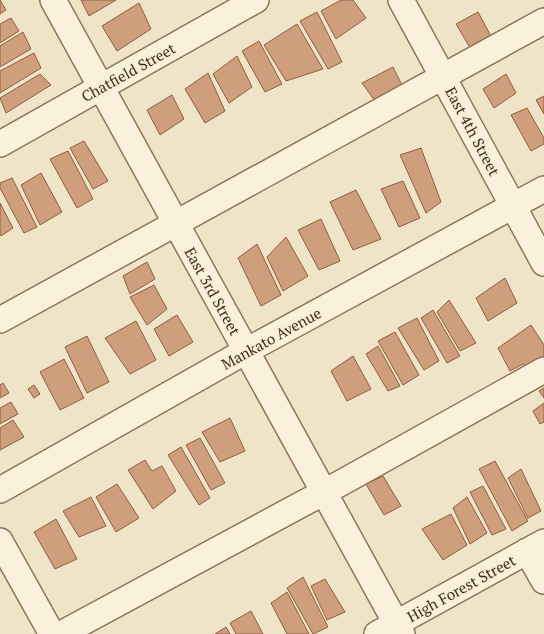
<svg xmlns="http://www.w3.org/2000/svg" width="544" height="634" font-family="'PT Serif',serif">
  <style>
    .building { fill: #cf9f7d; stroke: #8d5f41 }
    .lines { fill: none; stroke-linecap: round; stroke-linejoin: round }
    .minor-casing { stroke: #8d765c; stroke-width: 28 }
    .minor { stroke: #faf1dc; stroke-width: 25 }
    .labels { text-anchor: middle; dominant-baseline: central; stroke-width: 4; stroke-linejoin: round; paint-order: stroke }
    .street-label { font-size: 15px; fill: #3d2e20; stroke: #f7eed8 }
  </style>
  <rect width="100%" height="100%" fill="#f0e4c8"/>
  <path class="building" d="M0,0L6,10L0,14Z
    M81,0H116L89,16Z
    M341,0H353L366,18L336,39L321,11Z
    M139,3L151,29L117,51L102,26Z
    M317,12L342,62L328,69L300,21Z
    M478,12L493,40L472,51L456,24Z
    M11,18L19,31L0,43V24Z
    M297,24L323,69L286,81L264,45Z
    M23,32L31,49L0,67V46Z
    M259,41L282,84L265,92L242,51Z
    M34,53L41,68L0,93V71Z
    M237,56L252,87L229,103L213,74Z
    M393,67L403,87L378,105L362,83Z
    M208,73L225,111L205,123L185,89Z
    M40,74L51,85L6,113L0,98Z
    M506,74L516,93L494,108L483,89Z
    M172,95L184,119L160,135L147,110Z
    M544,96V114L536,100Z
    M527,108L544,138V144L531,151L511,115Z
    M84,141L108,181L93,189L70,148Z
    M421,148L441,202L426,213L400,155Z
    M68,151L93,199L77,208L50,159Z
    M41,173L62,212L40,225L21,185Z
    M12,178L37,227L24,233L0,188V183Z
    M403,181L420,218L399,227L381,189Z
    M356,190L381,239L353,250L330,202Z
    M0,203L13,228L1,236L0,233Z
    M321,219L340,261L319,270L298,230Z
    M286,237L308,276L283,291L267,257Z
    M257,244L281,295L261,306L238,258Z
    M147,262L155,279L130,294L123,276Z
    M505,278L517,303L488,321L476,298Z
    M154,285L167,309L147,325L130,297Z
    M449,300L476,343L460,351L437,312Z
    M433,310L460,356L447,363L421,318Z
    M177,315L193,342L169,356L154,329Z
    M417,318L439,361L424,370L398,328Z
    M136,321L156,360L130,374L105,338Z
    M531,325L544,345V364L530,372L523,364L510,371L498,348Z
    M395,332L419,375L403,385L378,341Z
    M87,336L109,382L87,393L65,347Z
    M378,346L400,386L388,391L366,354Z
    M353,356L371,389L347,401L331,371Z
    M64,359L84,398L60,410L40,372Z
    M3,383L9,393L0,398V385Z
    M34,385L40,394L34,398L28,389Z
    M544,388V398L539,391Z
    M11,402L18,414L0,424V408Z
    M544,403V422L540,424L533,411Z
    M230,418L245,451L220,462L202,432Z
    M13,420L24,437L0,450V428Z
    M200,438L225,483L211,490L186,445Z
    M181,447L210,498L199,505L168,455Z
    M145,460L152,471L162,466L176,491L153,509L128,470Z
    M495,461L528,521L512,531L479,469Z
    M521,469L541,511L528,518L508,478Z
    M383,476L401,506L384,515L366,484Z
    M117,484L139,518L116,532L96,497Z
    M483,486L506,529L492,535L470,492Z
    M91,497L106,526L79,537L63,511Z
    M467,497L487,533L470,544L453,508Z
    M451,514L467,545L443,560L422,529Z
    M56,519L77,559L55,569L34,532Z
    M303,577L328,627L313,634L287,588Z
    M325,579L345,612L327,620L311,586Z
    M287,592L309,634H287L271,603Z
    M251,611L263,634H236L230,623Z
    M226,627L230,634H215Z"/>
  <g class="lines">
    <g class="minor-casing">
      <path id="minor" d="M53,0L402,634
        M401,0L544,263
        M0,144L256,0
        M0,320L544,21
        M0,490L246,351L544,189
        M0,541L52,634
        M527,551L544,581
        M61,634L341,483L544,370
        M377,634L544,542"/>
    </g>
    <use href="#minor" class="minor"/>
  </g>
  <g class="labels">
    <g class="street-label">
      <text transform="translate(128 72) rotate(-29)">Chatfield Street</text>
      <text transform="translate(473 131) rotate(62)">East 4th Street</text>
      <text transform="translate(213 291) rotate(61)">East 3rd Street</text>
      <text transform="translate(271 338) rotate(-29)">Mankato Avenue</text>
      <text transform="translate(461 588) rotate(-29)">High Forest Street</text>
    </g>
  </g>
</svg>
